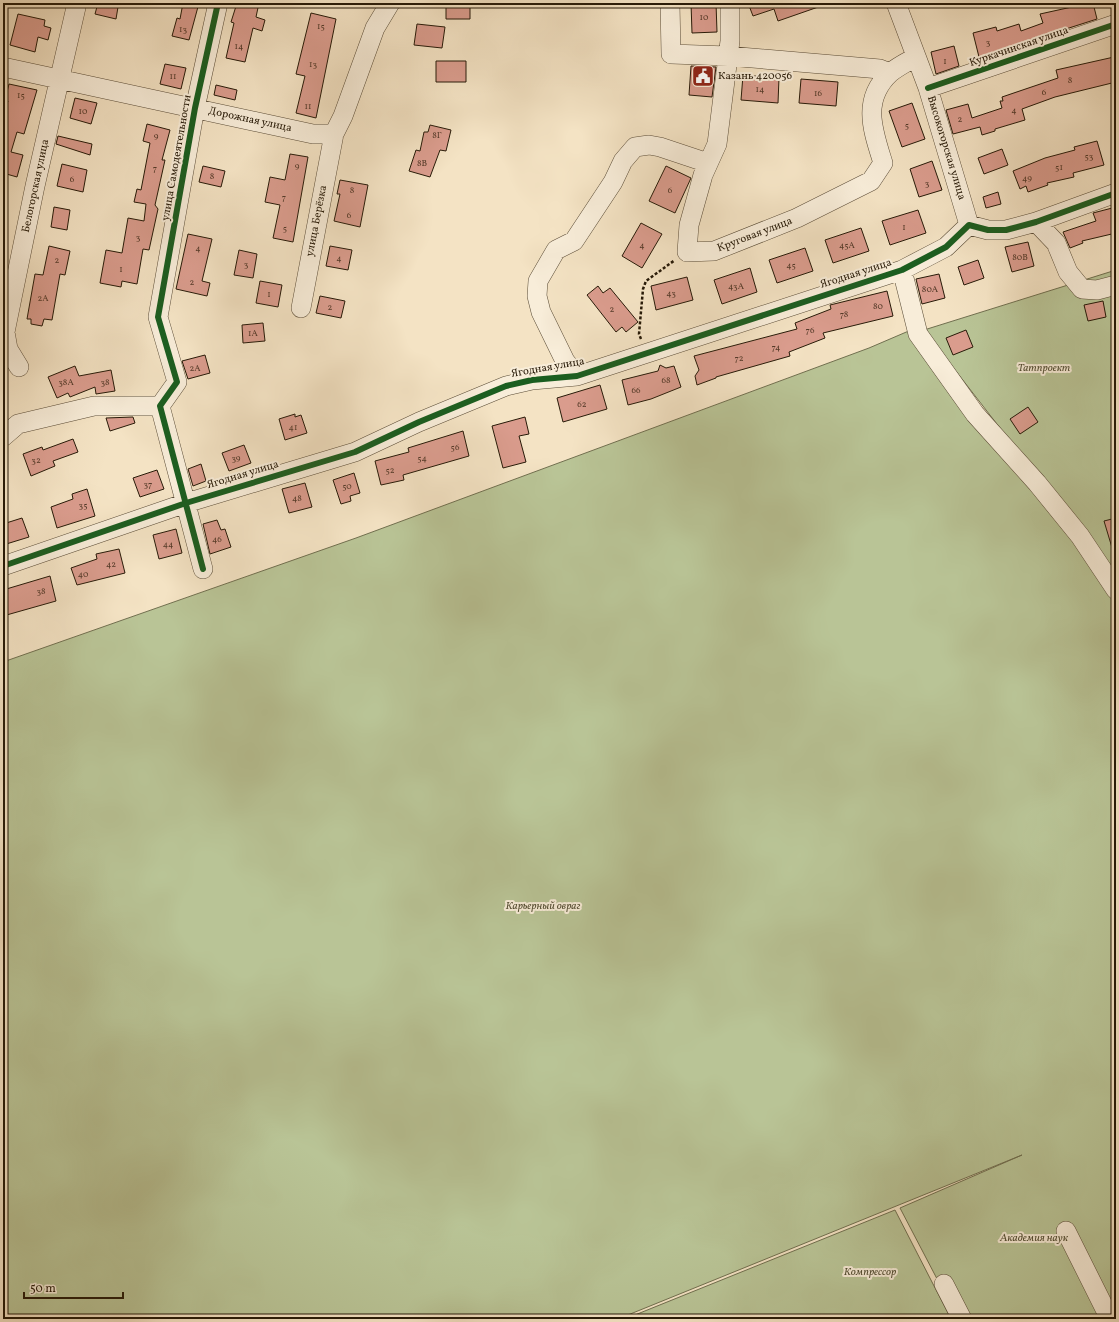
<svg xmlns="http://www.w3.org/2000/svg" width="1119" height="1322" font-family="Vollkorn,serif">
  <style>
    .green { fill: #b9c496; stroke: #706f4f }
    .building { fill: #da9c8d; stroke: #271a08 }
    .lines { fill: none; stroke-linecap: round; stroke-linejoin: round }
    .minor-casing { stroke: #5a4c37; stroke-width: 20 }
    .path { stroke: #271a08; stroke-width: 2.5; stroke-dasharray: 3 2; stroke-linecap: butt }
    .minor { stroke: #f8edd9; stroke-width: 19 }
    .cycleway-casing { stroke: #f8edd9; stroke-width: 8 }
    .cycleway { stroke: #1b5e20; stroke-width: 6 }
    .labels { text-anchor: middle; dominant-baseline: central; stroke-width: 4; stroke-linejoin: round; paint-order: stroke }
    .number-label { font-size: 9px; fill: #543a29 }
    .street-label { font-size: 11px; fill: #271a08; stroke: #f8edd9 }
    .poi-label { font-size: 11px; fill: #271a08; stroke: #f8edd9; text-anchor: start }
    .park-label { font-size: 11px; font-style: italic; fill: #534d33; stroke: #f8edd9 }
  </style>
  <rect width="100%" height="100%" fill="#f4e3c4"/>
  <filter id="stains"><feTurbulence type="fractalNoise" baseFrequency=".005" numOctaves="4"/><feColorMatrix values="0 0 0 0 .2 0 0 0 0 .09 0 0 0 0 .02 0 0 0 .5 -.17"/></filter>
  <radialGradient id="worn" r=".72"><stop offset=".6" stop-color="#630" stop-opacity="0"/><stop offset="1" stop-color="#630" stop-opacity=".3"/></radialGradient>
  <path class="green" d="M1116,270V582L1007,437L924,330Z
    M911,330L1116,598V1319H958L900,1208L1022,1155L618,1319H3V662L356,538L869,348Z
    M895,1210L951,1319H625Z"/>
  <path class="building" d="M98,3L118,7L116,19L95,14Z
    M183,3H199L189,40L172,36L177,18L180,19Z
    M237,3H259L256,17L265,20L262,31L253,28L245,62L226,58L234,23L231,22Z
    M446,3H470V19H446Z
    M691,3H716L717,32L692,33Z
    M748,3H824V5L778,21L774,9L753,16Z
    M1090,3H1093L1097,19L979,57L973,33L996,27L997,31L1019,24L1021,31L1043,23L1040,14Z
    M311,13L336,19L316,118L296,113L305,76L296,74Z
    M18,14L45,20L44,26L51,28L48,40L38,37L35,52L10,45Z
    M417,24L445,27L442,48L414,45Z
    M954,46L959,66L936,74L931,52Z
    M1114,57L1116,82L1055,97L1022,109L1025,120L995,129V131L982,135L980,127L953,134L946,110L968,104L972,118L1002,108L1000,101H1003L1002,97L1058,78L1056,70Z
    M436,61H466V82H436Z
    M165,64L186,68L181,89L160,84Z
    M691,66L716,67L712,97L689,95Z
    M743,75L779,78L778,103L741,100Z
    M801,79L838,82L836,106L799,103Z
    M9,84L37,90L24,134L17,132L11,152L23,155L17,177L3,173V116L8,101L5,100Z
    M216,85L237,90L235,100L214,95Z
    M75,98L97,103L91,124L70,118Z
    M912,103L925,139L902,147L889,111Z
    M147,124L170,130L162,160H165L155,205L158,209L149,250L143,249L137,284L122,281L121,287L100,283L106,250L122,253L128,218L144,221L146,204L134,202L137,189L141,190L150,143L143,141Z
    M430,125L451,130L446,151L440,150L430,177L409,171L416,150L420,151L424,132H428Z
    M58,136L92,144L90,155L56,144Z
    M1097,141L1104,165L1073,173L1074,177L1047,183L1048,185L1028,192L1026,186L1020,189L1013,171L1045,158L1075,150L1074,147Z
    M1002,149L1008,165L984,174L978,158Z
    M290,154L308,157L293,242L273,238L280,205L265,202L270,177L285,180Z
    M932,161L942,190L919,197L910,169Z
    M62,164L87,170L83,192L57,186Z
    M203,166L225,171L221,187L199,182Z
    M666,166L691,178L675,213L649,201Z
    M340,180L368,185L360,227L334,221L340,194H337Z
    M998,192L1001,204L986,208L983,197Z
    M54,207L70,210L67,230L51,227Z
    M1116,207V233L1082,241L1083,243L1070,248L1063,232L1096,221L1093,213Z
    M918,210L926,233L890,245L882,221Z
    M641,223L662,234L642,268L622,256Z
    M861,228L869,251L833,263L825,240Z
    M188,234L212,239L202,281L210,283L207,296L176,289Z
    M1028,242L1034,266L1012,272L1005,247Z
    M49,246L70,251L65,275L60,274L52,320L44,319L42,326L31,324V319H27L35,274L43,275Z
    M330,246L352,250L348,270L326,266Z
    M805,248L813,271L777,283L769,260Z
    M239,250L257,254L253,278L234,275Z
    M978,260L984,278L964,285L958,267Z
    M750,268L757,292L722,304L714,280Z
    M939,274L945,298L922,304L916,279Z
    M687,277L693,300L656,310L651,286Z
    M260,281L282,285L278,307L256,303Z
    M598,286L603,293L610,288L638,322L626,332L622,327L616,332L587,295Z
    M887,291L893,316L823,333L825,338L789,352L790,356L716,377V378L697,385L695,376L699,370L694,356L797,329L795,323L831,309L830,305Z
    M320,296L345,301L341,318L316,313Z
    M1103,301L1106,317L1088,321L1084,305Z
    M263,323L265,341L243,343L242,325Z
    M966,330L973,347L953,355L946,338Z
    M205,355L210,373L188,379L182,361Z
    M660,365L666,368L674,366L681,387L651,399L628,405L622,380L658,371Z
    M75,366L79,376L111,370L115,391L96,394L95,387L70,397L68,393L57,398L48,377Z
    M600,385L607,409L563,422L557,398Z
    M1028,407L1038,422L1020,434L1010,419Z
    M295,414V417L301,415L307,433L285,440L279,419Z
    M133,417L135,423L110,431L106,418Z
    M525,417L529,434L519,436L526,462L503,468L492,426Z
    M463,431L469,456L403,475L404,480L381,485L375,461L409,452L408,448Z
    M73,439L78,452L53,461L55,466L31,476L23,454L42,447L43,450Z
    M244,445L251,463L229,471L222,453Z
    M201,464L206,481L193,486L188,469Z
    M157,470L164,489L140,497L133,478Z
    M354,473L360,493L350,496L351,501L341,504L333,480Z
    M305,483L312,507L289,513L282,489Z
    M87,489L95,516L57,528L51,507L73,499L72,494Z
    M22,518L29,537L3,545V524Z
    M1116,518V551H1113L1104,521Z
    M217,520L221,530L225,529L231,547L210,554L203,524Z
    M176,529L182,553L159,559L153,535Z
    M119,549L125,573L77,585L71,568L97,559L96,554Z
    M50,576L56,601L3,616V590Z"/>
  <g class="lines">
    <g class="minor-casing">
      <path id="minor" d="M670,3L671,54L728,56L880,69L890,73
        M730,3V41L717,144L703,175L689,225L687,252L714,251L797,218L871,181L883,163C873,131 861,100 890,73C897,67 907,62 916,57
        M896,3L928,88L969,225
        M3,67L313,134H334
        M928,88L1116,24
        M1036,222L1056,243L1068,272L1082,289L1097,290L1116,285
        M902,270L918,334L975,414L1037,483L1080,536L1116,590
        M301,308L334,134L343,116L375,28L390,3
        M19,367L8,349L5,332L35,186L77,3
        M577,376L565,361L541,312L537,296L538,281L556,250L574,241L613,182L623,161L635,147L649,145L660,147L708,163
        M3,437L18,424L94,406H160
        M3,566L186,503L355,452L419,422L506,386L532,380L577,376L902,270L946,247L969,225L988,230H1006L1036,222L1116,193
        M203,569L160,406L177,382L158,317L195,108L218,3
        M1066,1231L1110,1319
        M944,1284L962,1319"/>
    </g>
    <path class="path" d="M641,339L639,334L643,289L646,281L675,260"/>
    <use href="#minor" class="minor"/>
    <g class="cycleway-casing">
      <path id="cycleway" d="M928,88L1116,24
        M3,566L186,503L355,452L419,422L506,386L532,380L577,376L902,270L946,247L969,225L988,230H1006L1036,222L1116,193
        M203,569L160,406L177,382L158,317L195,108L218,3"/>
    </g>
    <use href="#cycleway" class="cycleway"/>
  </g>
  <defs>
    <g id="civic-square" transform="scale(1.15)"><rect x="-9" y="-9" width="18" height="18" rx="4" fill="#8f2418" stroke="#f8edd9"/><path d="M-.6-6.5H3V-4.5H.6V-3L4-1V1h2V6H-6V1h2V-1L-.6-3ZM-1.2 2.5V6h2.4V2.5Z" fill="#fff"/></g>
  </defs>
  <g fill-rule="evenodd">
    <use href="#civic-square" x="703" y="76"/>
  </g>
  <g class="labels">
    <g class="number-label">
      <text x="704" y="17">10</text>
      <text x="321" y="26">15</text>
      <text x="183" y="29">13</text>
      <text x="988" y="42">3</text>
      <text x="239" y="46">14</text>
      <text x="945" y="61">1</text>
      <text x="313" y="64">13</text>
      <text x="173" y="76">11</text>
      <text x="1070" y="80">8</text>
      <text x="760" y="89">14</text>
      <text x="1044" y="92">6</text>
      <text x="818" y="93">16</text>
      <text x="21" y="95">15</text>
      <text x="308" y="106">11</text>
      <text x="1014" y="110">4</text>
      <text x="83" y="111">10</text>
      <text x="960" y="119">2</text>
      <text x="907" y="125">5</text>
      <text x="437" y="135">8Г</text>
      <text x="156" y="136">9</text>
      <text x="1089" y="156">53</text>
      <text x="422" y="163">8В</text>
      <text x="297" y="166">9</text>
      <text x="1059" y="167">51</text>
      <text x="155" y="168">7</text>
      <text x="212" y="176">8</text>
      <text x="1027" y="178">49</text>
      <text x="72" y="179">6</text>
      <text x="927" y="183">3</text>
      <text x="352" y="190">8</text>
      <text x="670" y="190">6</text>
      <text x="284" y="197">7</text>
      <text x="349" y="215">6</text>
      <text x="904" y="227">1</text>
      <text x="285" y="228">5</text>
      <text x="138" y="237">3</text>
      <text x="642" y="245">4</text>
      <text x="847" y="245">45А</text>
      <text x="198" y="248">4</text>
      <text x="1020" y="257">80В</text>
      <text x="339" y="258">4</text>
      <text x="57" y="260">2</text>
      <text x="246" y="264">3</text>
      <text x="791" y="265">45</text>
      <text x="121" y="269">1</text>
      <text x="192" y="282">2</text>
      <text x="736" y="286">43А</text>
      <text x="930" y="289">80А</text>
      <text x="671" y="293">43</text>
      <text x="269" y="294">1</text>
      <text x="43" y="298">2А</text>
      <text x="878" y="306">80</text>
      <text x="330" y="307">2</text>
      <text x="612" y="309">2</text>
      <text x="844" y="314">78</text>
      <text x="810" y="330">76</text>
      <text x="253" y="333">1А</text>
      <text x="776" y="347">74</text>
      <text x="739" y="358">72</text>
      <text x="195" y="368">2А</text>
      <text x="666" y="380">68</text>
      <text x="66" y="382">38А</text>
      <text x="105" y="382">38</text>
      <text x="636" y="390">66</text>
      <text x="582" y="404">62</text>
      <text x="293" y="427">41</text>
      <text x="455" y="447">56</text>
      <text x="236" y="458">39</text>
      <text x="422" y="458">54</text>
      <text x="36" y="460">32</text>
      <text x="390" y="470">52</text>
      <text x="148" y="484">37</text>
      <text x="347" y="486">50</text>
      <text x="297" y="498">48</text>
      <text x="83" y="505">35</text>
      <text x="217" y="539">46</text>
      <text x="168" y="544">44</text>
      <text x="111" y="564">42</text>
      <text x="83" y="574">40</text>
      <text x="41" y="591">38</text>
    </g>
    <g class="street-label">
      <text transform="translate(1019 47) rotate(-19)">Куркачинская улица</text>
      <text transform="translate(250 120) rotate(12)">Дорожная улица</text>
      <text transform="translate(946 148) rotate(73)">Высокогорская улица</text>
      <text transform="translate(177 158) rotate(-80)">улица Самодеятельности</text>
      <text transform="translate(36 186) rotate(-78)">Белогорская улица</text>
      <text transform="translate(317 221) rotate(-79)">улица Берёзка</text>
      <text transform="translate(755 235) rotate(-21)">Круговая улица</text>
      <text transform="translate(856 274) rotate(-18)">Ягодная улица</text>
      <text transform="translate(548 368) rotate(-10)">Ягодная улица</text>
      <text transform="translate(243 475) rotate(-17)">Ягодная улица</text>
    </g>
    <g class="poi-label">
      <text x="718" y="76">Казань 420056</text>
    </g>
    <g class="park-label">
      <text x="1044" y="368">Татпроект</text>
      <text x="543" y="906">Карьерный овраг</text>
      <text x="1034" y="1238">Академия наук</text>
      <text x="870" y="1272">Компрессор</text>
    </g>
  </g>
  <rect width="1119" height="1322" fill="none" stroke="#f4e3c4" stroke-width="16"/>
  <rect x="4" y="4" width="1111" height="1314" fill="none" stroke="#271a08" stroke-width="2"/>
  <rect x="8" y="8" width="1103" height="1306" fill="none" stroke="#271a08"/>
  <path d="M24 1292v6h99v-6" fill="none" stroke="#271a08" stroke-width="2"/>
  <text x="30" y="1292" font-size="12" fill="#271a08" stroke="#f8edd9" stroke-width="3" paint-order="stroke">50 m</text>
  <rect width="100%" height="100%" filter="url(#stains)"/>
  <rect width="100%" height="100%" fill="url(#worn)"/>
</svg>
